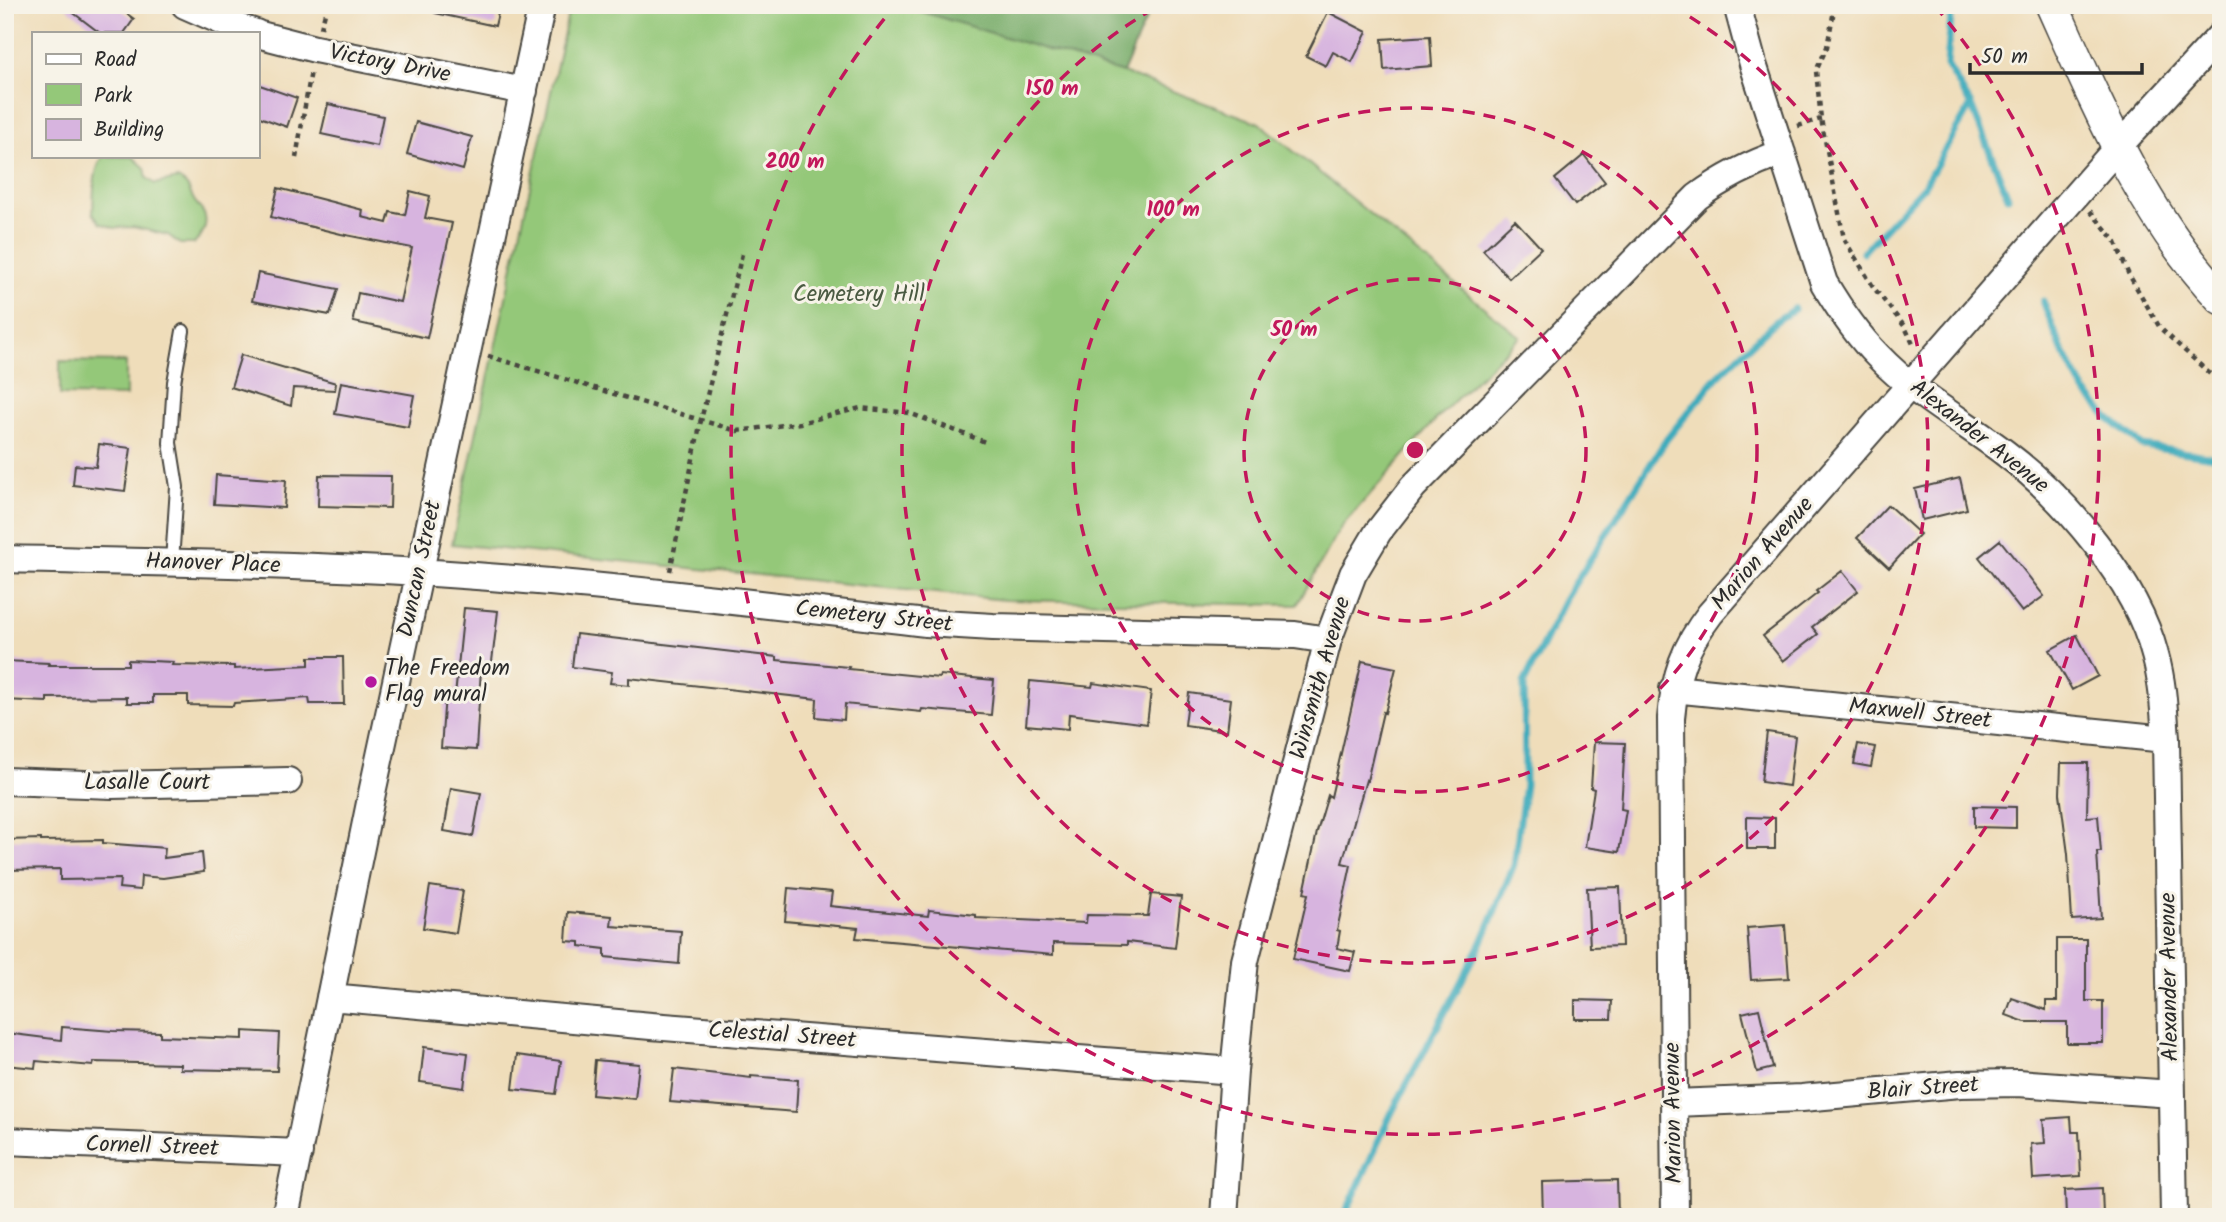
<svg xmlns="http://www.w3.org/2000/svg" width="2226" height="1222" font-family="Kalam,sans-serif">
  <style>
    .green { fill: #94c879; stroke: #607a52; stroke-width: 2 }
    .forest { fill: #77ac69; stroke: #516c4a; stroke-width: 2 }
    .lines { fill: none; stroke-linecap: round; stroke-linejoin: round }
    .stream { stroke: #3eabbc; stroke-width: 7 }
    .building { fill: #d7b4df }
    .service-casing { stroke: #484640; stroke-width: 16 }
    .minor-casing { stroke: #484640; stroke-width: 30 }
    .tertiary-casing { stroke: #484640; stroke-width: 35 }
    .path { stroke: #484640; stroke-width: 4.5; stroke-dasharray: 5 5; stroke-linecap: butt }
    .service { stroke: #fff; stroke-width: 12 }
    .minor { stroke: #fff; stroke-width: 26 }
    .tertiary { stroke: #fff; stroke-width: 32 }
    .ring { fill: none; stroke: #c2185b; stroke-width: 3.5; stroke-dasharray: 12 9 }
    .poi-dot { fill: #b5179e; stroke: #f7f3e8; stroke-width: 2.5 }
    .labels { text-anchor: middle; dominant-baseline: central; stroke-width: 6; stroke-linejoin: round; paint-order: stroke }
    .street-label { font-size: 23px; fill: #2b2b2b; stroke: #f7f3e8 }
    .park-label { font-size: 23px; fill: #4a5a42; stroke: #f7f3e8 }
    .poi-label { font-size: 23px; fill: #2b2b2b; stroke: #f7f3e8; text-anchor: start }
    .centre { fill: #c2185b; stroke: #f7f3e8; stroke-width: 3.5 }
    .ring-label { font-size: 21px; text-anchor: middle; font-weight: bold; fill: #c2185b; stroke: #f7f3e8; stroke-width: 6; stroke-linejoin: round; paint-order: stroke }
  </style>
  <rect width="100%" height="100%" fill="#f7f3e8"/>
  <filter id="ink" filterUnits="userSpaceOnUse"><feTurbulence type="fractalNoise" baseFrequency=".0143" numOctaves="2"/><feDisplacementMap in="SourceGraphic" scale="14" xChannelSelector="R" yChannelSelector="G"/><feConvolveMatrix kernelMatrix="1 2 1 2 8 2 1 2 1" color-interpolation-filters="sRGB"/></filter>
  <filter id="wash" filterUnits="userSpaceOnUse"><feTurbulence type="fractalNoise" baseFrequency=".00686" numOctaves="4" result="noise"/><feDisplacementMap in="SourceGraphic" scale="28" xChannelSelector="R" yChannelSelector="G"/><feGaussianBlur stdDeviation="1.57" result="paint"/><feColorMatrix in="noise" values="0 0 0 0 0 0 0 0 0 0 0 0 0 0 0 0 0 1.4 0 .05"/><feComposite in="paint" operator="in"/></filter>
  <g filter="url(#wash)">
    <rect width="100%" height="100%" fill="#efddba"/>
    <path class="green" d="M570,5H900L1123,73L1259,123L1520,337L1439,416L1341,527L1297,605L1005,600L452,544Z
      M104,156L133,157L145,168L147,178L155,184L178,179C190,186 188,189 194,200C197,205 202,209 204,214C209,225 201,237 194,244H180L168,235L133,227L114,228L100,223L93,213C94,195 92,169 104,156Z
      M60,361L126,362V396L60,395Z"/>
    <path class="forest" d="M900,5H1152L1123,73Z"/>
    <g class="lines">
      <path class="stream" d="M1952,5L1947,65L1971,105L2008,197
        M1863,252L1924,186L1971,105
        M2043,301L2061,348L2084,390L2108,418L2143,446L2213,457L2221,461
        M1344,1217L1391,1114L1481,944L1514,865L1525,785L1524,683L1567,596L1666,440L1717,377L1775,322L1794,309"/>
    </g>
    <g id="blocks">
      <path class="building" d="M63,5H115L134,19L124,33H100Z
        M436,5H500L495,26L435,13Z
        M1328,12L1367,32L1352,62L1333,52L1326,66L1306,56Z
        M1430,36L1432,66L1384,70L1382,39Z
        M257,84L297,98L287,127L257,116Z
        M328,104L383,116L377,146L321,134Z
        M416,122L472,137L463,170L407,154Z
        M1584,155L1605,182L1575,205L1555,179Z
        M278,188L363,210L362,217L387,223L390,212L405,215L410,191L430,196L425,218L452,223L427,338L354,322L353,319L358,293L400,302L412,248L341,234L271,217Z
        M1515,220L1541,248L1509,278L1483,250Z
        M258,273L338,289L330,315L252,301Z
        M241,355L336,383L335,390L293,388L291,406L231,387Z
        M341,382L414,395L408,427L335,414Z
        M99,444L131,448L125,491L73,485L75,465L96,467Z
        M216,475L286,480L284,508L214,504Z
        M319,475L391,476L390,508L318,506Z
        M1960,478L1967,509L1922,520L1915,489Z
        M1888,505L1920,534L1889,568L1857,538Z
        M2000,540L2044,596L2022,612L1979,557Z
        M1842,571L1858,591L1812,627L1818,634L1783,661L1763,636L1818,593L1816,591Z
        M464,608L498,611L491,670L481,669L476,750L441,748L445,695L455,696Z
        M576,634L777,657V660L849,667L848,669L939,678L940,675L994,680L991,715L922,709L921,712L845,704L844,720L816,717L817,699L629,678V685L610,683L612,672L572,667Z
        M2077,635L2098,676L2072,690L2050,650Z
        M309,657H343L344,704H310L309,698L234,703L233,706L188,705V695H153V703H127V697L47,698V702L5,700V661L49,663L48,665H128V660L173,662L172,665L234,666V669L309,665Z
        M1362,661L1396,668L1385,713L1383,712L1367,781L1366,780L1342,863L1351,865L1337,930L1340,931L1337,948L1355,952L1350,971L1293,959L1308,894L1304,893L1317,832L1328,795L1331,797Z
        M1030,681L1092,687L1093,683L1151,691L1147,724L1069,714L1068,729L1026,725Z
        M1189,693L1231,699L1227,731L1185,725Z
        M1767,732L1795,736L1789,786L1761,782Z
        M1594,742L1625,743L1621,809L1626,810L1619,852L1585,847L1594,789L1591,788Z
        M1858,744L1875,747L1871,767L1854,764Z
        M2061,763H2088L2087,817L2098,816L2101,852H2097L2101,918L2072,920L2068,854L2060,794Z
        M451,788L481,793L473,836L444,831Z
        M1974,806L2016,807V828L1974,827Z
        M1747,817L1775,818V849H1747Z
        M41,839V841L103,840V843L165,848L164,858L202,853L204,872L163,878L141,876L140,890L119,888L120,879L60,880V869L5,870V840Z
        M430,886L463,891L456,933L423,928Z
        M1620,887L1622,946L1590,947L1587,888Z
        M788,888L832,892L830,906L928,916L929,910L976,915V918L1086,923L1087,915L1148,916L1151,894L1181,897L1175,948L1127,942V945L1053,943V955L856,938L858,928L785,921Z
        M568,912L612,916L611,926L681,931L679,964L605,957V949L580,946V942L566,941Z
        M1785,925L1789,978L1751,980L1747,928Z
        M2057,939H2086V1001H2103V1043H2067V1022H2025L2006,1015L2012,998L2046,1010V1001H2057Z
        M1575,1000L1612,1001L1611,1019H1575Z
        M1759,1009L1773,1068L1757,1072L1742,1013Z
        M62,1027L113,1031L160,1032V1036L243,1039V1031L279,1033L277,1071L180,1069V1064L94,1062L93,1066L36,1061L35,1068L5,1065V1033L61,1040Z
        M424,1047L468,1053L464,1088L420,1082Z
        M517,1055L561,1061L556,1094L513,1089Z
        M595,1060L639,1064L635,1099L592,1095Z
        M674,1069L751,1078V1076L798,1080L796,1112L670,1102Z
        M2071,1117L2072,1132H2079L2081,1176L2033,1179L2031,1144L2045,1143L2043,1119Z
        M1617,1180L1618,1217H1543L1542,1182Z
        M2102,1188L2103,1216L2066,1217L2065,1190Z"/>
    </g>
  </g>
  <g filter="url(#ink)">
    <use href="#blocks" fill-opacity="0" stroke="#484640" stroke-width="2"/>
    <g class="lines">
      <g class="service-casing">
        <path id="service" d="M172,562L177,487L170,443L174,382L183,331"/>
      </g>
      <g class="minor-casing">
        <path id="minor" d="M185,5L226,23L256,33
          M1737,5L1753,64L1824,283C1840,310 1856,334 1878,356C1914,394 1963,421 2005,453C2065,498 2136,581 2155,655C2163,683 2164,710 2166,739L2174,1217
          M257,34L315,49L524,91
          M5,559C175,563 345,564 514,579C651,590 789,608 926,623L993,627L1295,635L1328,640
          M1673,689L2166,739
          M5,781L112,785L288,781
          M330,997L651,1026L1234,1071
          M1674,1103L1802,1098L1960,1084L2018,1083L2172,1094
          M5,1141L299,1153
          M285,1217L372,793L542,5
          M1224,1217L1234,1071L1245,961L1328,640L1353,574L1378,532L1413,487L1697,197C1724,177 1750,164 1782,153
          M1675,1217L1671,718C1675,675 1684,648 1710,614L2117,148L2221,35"/>
      </g>
      <g class="tertiary-casing">
        <path id="tertiary" d="M2052,5C2098,107 2143,215 2221,298"/>
      </g>
      <path class="path" d="M1835,5L1827,47L1816,71L1821,119L1844,239L1874,288L1905,327L1913,344
        M321,28L327,5
        M1798,126L1821,119
        M296,158L311,71
        M2090,211L2115,240L2128,273L2160,328L2221,384
        M488,356L737,431L800,423L860,408L909,413L988,443
        M670,571L701,420L743,250"/>
      <use href="#service" class="service"/>
      <use href="#minor" class="minor"/>
      <use href="#tertiary" class="tertiary"/>
    </g>
  </g>
  <g class="ring">
    <circle cx="1415" cy="450" r="171"/>
    <circle cx="1415" cy="450" r="342"/>
    <path d="M1672 6A513 513 0 1 1 1158 6"/>
    <path d="M1935 6A684 684 0 1 1 895 6"/>
  </g>
  <circle class="poi-dot" cx="371" cy="682" r="7"/>
  <g class="labels">
    <g class="street-label">
      <text transform="translate(390 64) rotate(11)">Victory Drive</text>
      <text transform="translate(1979 437) rotate(38)">Alexander Avenue</text>
      <text transform="translate(1763 554) rotate(-49)">Marion Avenue</text>
      <text transform="translate(213 564) rotate(2)">Hanover Place</text>
      <text transform="translate(420 569) rotate(-78)">Duncan Street</text>
      <text transform="translate(874 617) rotate(6)">Cemetery Street</text>
      <text transform="translate(1321 678) rotate(-74)">Winsmith Avenue</text>
      <text transform="translate(1920 714) rotate(6)">Maxwell Street</text>
      <text x="147" y="783">Lasalle Court</text>
      <text transform="translate(2170 977) rotate(-91)">Alexander Avenue</text>
      <text transform="translate(782 1036) rotate(4)">Celestial Street</text>
      <text transform="translate(1923 1089) rotate(-4)">Blair Street</text>
      <text transform="translate(1674 1113) rotate(-91)">Marion Avenue</text>
      <text transform="translate(152 1147) rotate(2)">Cornell Street</text>
    </g>
    <g class="park-label">
      <text x="859" y="295">Cemetery Hill</text>
    </g>
    <g class="poi-label">
      <text x="385" y="669">The Freedom<tspan x="385" dy="26">Flag mural</tspan></text>
    </g>
  </g>
  <circle cx="1415" cy="450" r="10" class="centre"/>
  <g class="ring-label">
    <text x="1052" y="95">150 m</text>
    <text x="795" y="168">200 m</text>
    <text x="1173" y="216">100 m</text>
    <text x="1294" y="336">50 m</text>
  </g>
  <rect width="2226" height="1222" fill="none" stroke="#f7f3e8" stroke-width="28"/>
  <rect x="32" y="32" width="228" height="126" fill="#f7f3e8" stroke="#a5a39c" stroke-width="2"/>
  <rect x="46" y="54" width="35" height="10" fill="#ffffff" stroke="#a5a39c" stroke-width="2"/>
  <text x="94" y="66" font-size="21" fill="#2b2b2b">Road</text>
  <rect x="46" y="84" width="35" height="21" fill="#94c879" stroke="#a5a39c" stroke-width="2"/>
  <text x="94" y="102" font-size="21" fill="#2b2b2b">Park</text>
  <rect x="46" y="119" width="35" height="21" fill="#d7b4df" stroke="#a5a39c" stroke-width="2"/>
  <text x="94" y="136" font-size="21" fill="#2b2b2b">Building</text>
  <path d="M1970 63v10h172v-10" fill="none" stroke="#2b2b2b" stroke-width="3.5"/>
  <text x="1981" y="63" font-size="21" fill="#2b2b2b" stroke="#f7f3e8" stroke-width="5" paint-order="stroke">50 m</text>
</svg>
